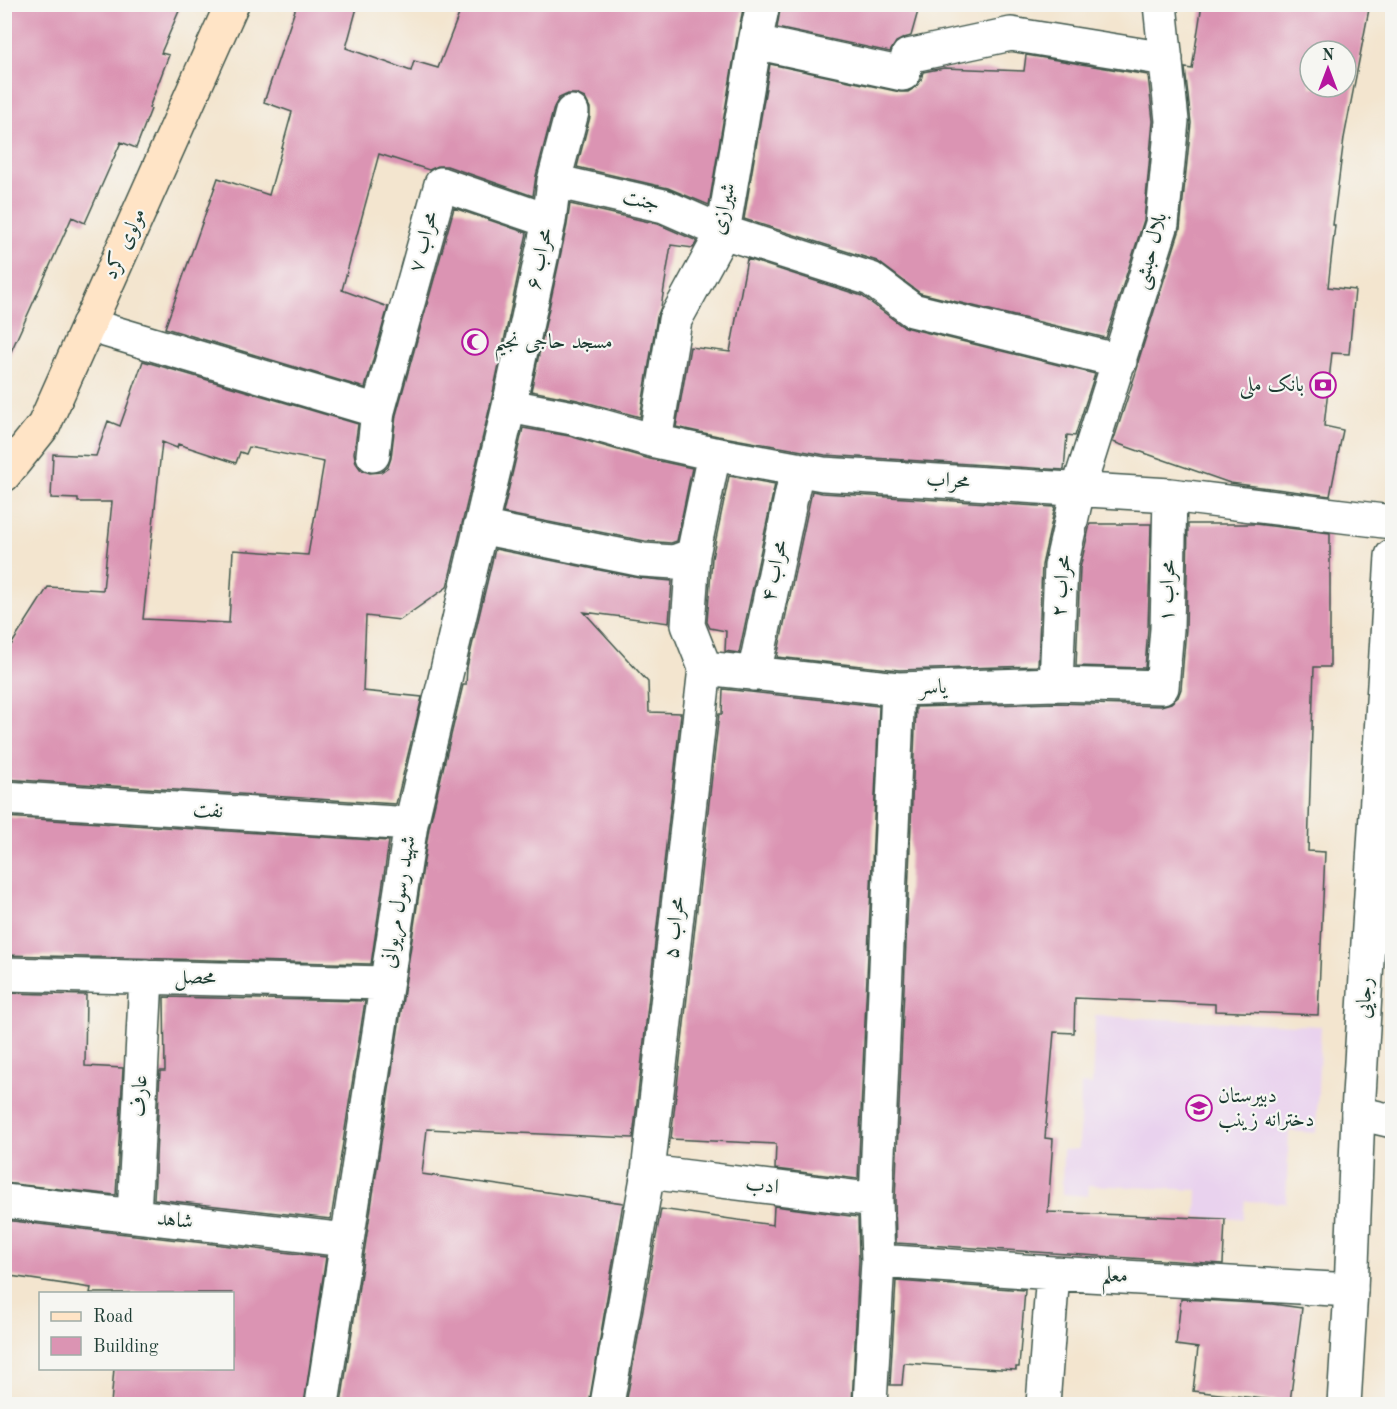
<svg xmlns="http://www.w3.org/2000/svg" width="1397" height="1409" font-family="'Old Standard TT',Amiri,serif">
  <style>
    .built { fill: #e9d2ee }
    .building { fill: #db94b3; fill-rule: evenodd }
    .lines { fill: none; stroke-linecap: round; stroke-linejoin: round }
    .pedestrian-casing { stroke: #3f564b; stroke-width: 36 }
    .minor-casing { stroke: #3f564b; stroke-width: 36 }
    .tertiary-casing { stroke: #3f564b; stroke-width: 36 }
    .secondary-casing { stroke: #3f564b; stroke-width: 36 }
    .pedestrian { stroke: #fff; stroke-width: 33 }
    .minor { stroke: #fff; stroke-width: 33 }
    .tertiary { stroke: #fff; stroke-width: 33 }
    .secondary { stroke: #ffe4c6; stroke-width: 33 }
    .labels { text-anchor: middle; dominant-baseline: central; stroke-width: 4.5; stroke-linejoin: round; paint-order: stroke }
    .street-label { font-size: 21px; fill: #1f3d34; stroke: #f6f6f2 }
    .poi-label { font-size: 21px; fill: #1f3d34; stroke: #f6f6f2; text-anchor: start }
  </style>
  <rect width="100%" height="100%" fill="#f6f6f2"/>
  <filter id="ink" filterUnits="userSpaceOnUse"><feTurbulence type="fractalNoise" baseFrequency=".0167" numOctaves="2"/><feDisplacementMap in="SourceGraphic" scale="12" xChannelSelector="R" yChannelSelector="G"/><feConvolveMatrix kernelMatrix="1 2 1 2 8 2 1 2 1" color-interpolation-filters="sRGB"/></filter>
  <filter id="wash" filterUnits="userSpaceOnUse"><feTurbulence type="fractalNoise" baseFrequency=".008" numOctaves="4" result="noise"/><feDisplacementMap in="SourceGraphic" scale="24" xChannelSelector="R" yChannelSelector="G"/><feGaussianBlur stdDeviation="1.35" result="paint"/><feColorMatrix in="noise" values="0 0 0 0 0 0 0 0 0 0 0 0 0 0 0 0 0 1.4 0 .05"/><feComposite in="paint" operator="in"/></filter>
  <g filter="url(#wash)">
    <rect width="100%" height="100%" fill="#f3e5cf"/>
    <path class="built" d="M1095,1016L1321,1026L1316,1133L1289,1131L1286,1203L1245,1201L1243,1219L1196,1217L1197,1190L1089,1185L1088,1196L1062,1194L1063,1150L1079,1149L1081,1084L1092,1085Z"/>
    <g id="blocks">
      <path class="building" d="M4,4H182L161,53L169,55L149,108L151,109L136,148L121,142L85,223L72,217L4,367Z
        M297,4H358L346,48L411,71L414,61L438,68L463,4H744L737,39L709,205L668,188L577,167L590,117V108L585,98L576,94H568L559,98L554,107L536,176L533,196L447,166H438L429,170L379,154L342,290L388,307L365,388L165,328L218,178L269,195L292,112L264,102Z
        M781,4H920L911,36L904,38L896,42L890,52L777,28Z
        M1202,4H1370L1344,138L1333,225H1335L1328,287L1355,290L1349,354L1332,353L1324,426L1343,430L1330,496L1230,483L1113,442L1138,366V362L1180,229L1191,123L1185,68L1192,69ZM1310,51H1346V87H1310Z
        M1026,55L1148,75L1153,121L1144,220L1106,338L920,293L877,261L744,219L770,64L900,92H908L916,87L921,80L923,72L944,68L1024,71Z
        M570,204L658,224L697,241L693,248L671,245L661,307L657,317L640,417L578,400L531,391L567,225Z
        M454,208L527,233L491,402L447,587L400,620L366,616L363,691L422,697L396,804L4,779V656L48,587L103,590L112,502H78V499L51,498L53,454L96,456L108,421L120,426L143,361L358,424L354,453L356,463L361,470L370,473L381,472L388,467L391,458L396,415ZM162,442L177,448L178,444L236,463L240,452L246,454L249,447L324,462L308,555L233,550L229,623L143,619Z
        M747,259L862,296L901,325L908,328L1095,374L1075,436L1067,435L1064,470L825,455L718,436L676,427L690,347L730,352Z
        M523,428L569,436L650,459L692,468L677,541L671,543L645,541L503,513Z
        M729,476L775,484L739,653L725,651L726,631L710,628L707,622L712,558Z
        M812,491L822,493L1055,507L1042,565L1038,666L899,670L777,657Z
        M1090,524H1151L1148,628L1145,668L1076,666L1080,568Z
        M1188,524H1255L1330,533V667H1314L1308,851L1325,852L1318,1015L1215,1011V1004L1075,998L1074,1033L1054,1032L1045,1138L1053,1139L1048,1212L1225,1219L1223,1264L896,1243L895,1200L916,707L1056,703L1161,706L1171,703L1178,697L1181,689L1186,629Z
        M495,549L639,578L672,581L669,623L584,612L648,682L649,712L681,713L633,1138L427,1129L422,1174L623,1203L589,1404H341L429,828L463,685H466L467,667Z
        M723,689L879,706L858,1179L775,1169L776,1144L671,1139L719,714H722Z
        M4,817L389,841L371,964L4,955Z
        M4,993L86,995L85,1066L123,1068L116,1195L4,1183Z
        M164,997L365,1001L331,1219L154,1199L160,1071H165Z
        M774,1206L858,1217L859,1261L852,1404H626L661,1209L773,1225Z
        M4,1220L326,1257L304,1404H111L114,1368H232V1293H90L91,1288L4,1275Z
        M896,1281L1025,1290L1019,1367H1016V1370L904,1363L902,1385H890Z
        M1181,1299L1272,1304L1302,1308L1290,1402L1193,1391L1198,1348L1176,1345Z"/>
    </g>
  </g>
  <g filter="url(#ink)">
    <use href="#blocks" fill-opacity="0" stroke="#3f564b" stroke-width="1.5"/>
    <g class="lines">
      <g class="pedestrian-casing">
        <path id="pedestrian" d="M1358,1113L1392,1121"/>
      </g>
      <g class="minor-casing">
        <path id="minor" d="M755,42L903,74L908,56L1011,34L1166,59
          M554,181L664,206L723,232L871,279L912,310L1120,361
          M88,325L378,411L373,455
          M509,406L573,418L655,441L714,454L823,474L1170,495L1392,522
          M378,411L441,184L549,221
          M655,441L675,320L723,232L755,42L763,4
          M480,527L643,560L674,562L693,555
          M705,668L898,689L1056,684L1162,687L1167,629L1170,495
          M754,674L797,469
          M1056,684L1061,566L1078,490L1162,224L1172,121L1160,4
          M4,798L411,824
          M4,974L386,983
          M648,1172L876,1200
          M4,1201L346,1240
          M134,1216L146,977
          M878,1261L1053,1273L1351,1290
          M322,1404L411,824L509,406L549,221L554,181L572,112
          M607,1404L648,1172L705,668L688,625L693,555L714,454
          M870,1404L878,1261L876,1200L898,689
          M1043,1404L1053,1273"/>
      </g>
      <g class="tertiary-casing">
        <path id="tertiary" d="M1344,1404L1351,1290L1358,1113L1368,943L1392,556"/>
      </g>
      <g class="secondary-casing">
        <path id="secondary" d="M4,475L44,425L232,4"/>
      </g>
      <use href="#pedestrian" class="pedestrian"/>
      <use href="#minor" class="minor"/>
      <use href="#tertiary" class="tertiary"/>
      <use href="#secondary" class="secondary"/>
    </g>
  </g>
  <defs>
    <g id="mosque-ring" transform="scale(1.35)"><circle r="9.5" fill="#f6f6f2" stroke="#b5179e" stroke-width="1.5"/><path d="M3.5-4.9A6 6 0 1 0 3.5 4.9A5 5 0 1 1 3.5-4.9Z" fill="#b5179e"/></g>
    <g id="bank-ring" transform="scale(1.35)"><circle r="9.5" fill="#f6f6f2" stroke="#b5179e" stroke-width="1.5"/><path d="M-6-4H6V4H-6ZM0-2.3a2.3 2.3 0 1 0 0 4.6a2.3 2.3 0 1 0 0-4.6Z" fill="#b5179e"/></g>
    <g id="school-ring" transform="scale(1.35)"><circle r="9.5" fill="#f6f6f2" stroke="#b5179e" stroke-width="1.5"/><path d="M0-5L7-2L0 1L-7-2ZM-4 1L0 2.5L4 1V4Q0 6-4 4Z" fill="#b5179e"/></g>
  </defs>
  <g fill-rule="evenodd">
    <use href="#mosque-ring" x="475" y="342"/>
    <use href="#bank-ring" x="1323" y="385"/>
    <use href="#school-ring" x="1199" y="1108"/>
  </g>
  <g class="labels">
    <g class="street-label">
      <text transform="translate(641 201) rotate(14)">جنت</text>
      <text transform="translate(724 209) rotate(-77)">شیرازی</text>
      <text transform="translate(424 242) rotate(-75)">محراب ۷</text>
      <text transform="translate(125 244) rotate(-66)">مولوی کرد</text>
      <text transform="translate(1151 251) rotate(-75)">بلال حبشی</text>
      <text transform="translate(540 259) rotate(-78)">محراب ۶</text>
      <text transform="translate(948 481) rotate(4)">محراب</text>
      <text transform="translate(775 571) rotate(-78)">محراب ۴</text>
      <text transform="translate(1062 586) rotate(-85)">محراب ۲</text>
      <text transform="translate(1168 591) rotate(-88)">محراب ۱</text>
      <text transform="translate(933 688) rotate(-2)">یاسر</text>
      <text transform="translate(208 811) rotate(4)">نفت</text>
      <text transform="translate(399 902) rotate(-81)">شهید رسول مریوانی</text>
      <text transform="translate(675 928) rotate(-84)">محراب ۵</text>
      <text transform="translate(195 978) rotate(1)">محصل</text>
      <text transform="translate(1365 998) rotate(-87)">رجایی</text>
      <text transform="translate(140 1096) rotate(-87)">عارف</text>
      <text transform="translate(762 1186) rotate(7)">ادب</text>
      <text transform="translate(175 1221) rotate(6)">شاهد</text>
      <text transform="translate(1115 1276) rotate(3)">معلم</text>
    </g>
    <g class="poi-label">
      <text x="494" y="342">مسجد حاجی نجیم</text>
      <text x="1304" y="385" text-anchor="end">بانک ملی</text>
      <text x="1218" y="1096">دبیرستان<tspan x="1218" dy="24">دخترانه زینب</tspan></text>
    </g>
  </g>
  <rect width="1397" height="1409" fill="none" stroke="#f6f6f2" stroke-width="24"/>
  <rect x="39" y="1292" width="195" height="78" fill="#f6f6f2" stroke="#a0aca6" stroke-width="1.5"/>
  <rect x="51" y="1312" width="30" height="9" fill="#ffe4c6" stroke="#a0aca6" stroke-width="1.5"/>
  <text x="93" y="1322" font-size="18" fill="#1f3d34">Road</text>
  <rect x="51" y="1337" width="30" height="18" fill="#db94b3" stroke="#a0aca6" stroke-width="1.5"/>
  <text x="93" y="1352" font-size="18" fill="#1f3d34">Building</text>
  <g transform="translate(1328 69)"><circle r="28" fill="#f6f6f2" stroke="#a0aca6" stroke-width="1.5"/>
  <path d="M0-4.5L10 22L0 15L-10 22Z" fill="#b5179e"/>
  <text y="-9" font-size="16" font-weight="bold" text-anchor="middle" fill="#1f3d34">N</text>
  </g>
</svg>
